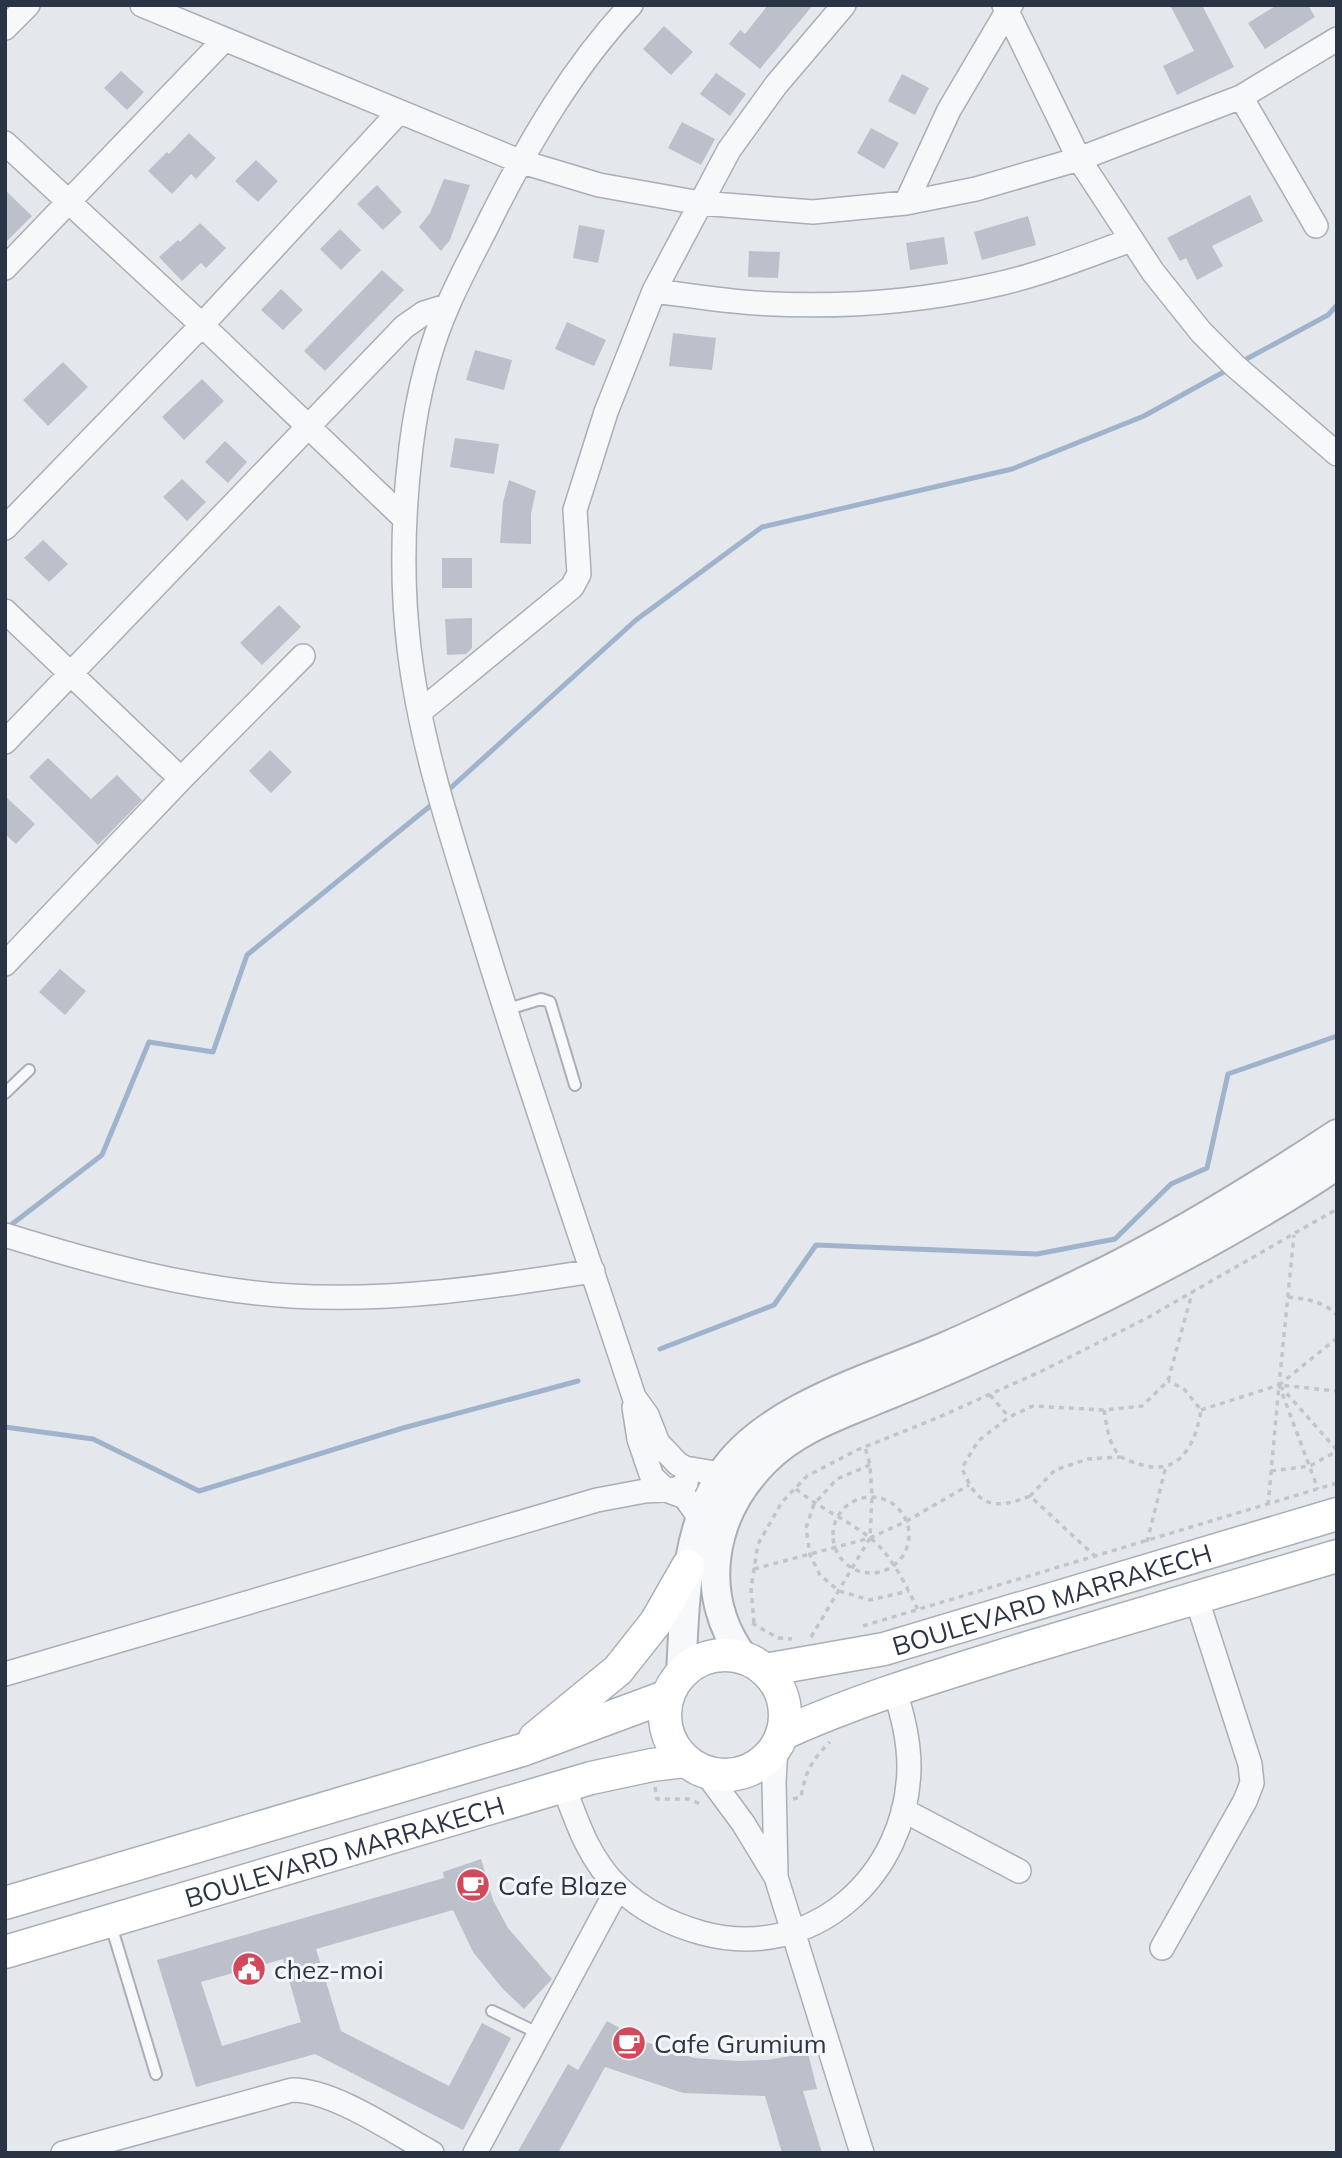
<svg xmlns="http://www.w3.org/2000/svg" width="1342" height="2158" font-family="Mulish,sans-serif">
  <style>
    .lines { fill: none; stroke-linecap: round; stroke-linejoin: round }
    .stream { stroke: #9fb4cc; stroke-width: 5 }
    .building { fill: #bbc0ca; fill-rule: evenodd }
    .service-casing { stroke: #a9aeb7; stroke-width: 14 }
    .minor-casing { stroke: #a9aeb7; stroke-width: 26 }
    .tertiary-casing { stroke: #a9aeb7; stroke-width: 32 }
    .secondary-casing { stroke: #a9aeb7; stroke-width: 35 }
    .path { stroke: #c2c5cb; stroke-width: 3.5; stroke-dasharray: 5 5; stroke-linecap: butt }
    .service { stroke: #f7f8fa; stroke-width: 10 }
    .minor { stroke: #f7f8fa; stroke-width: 23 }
    .tertiary { stroke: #f7f8fa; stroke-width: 28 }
    .secondary { stroke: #fff; stroke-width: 32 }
    .labels { text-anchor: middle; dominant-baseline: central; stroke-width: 6; stroke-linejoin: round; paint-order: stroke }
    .street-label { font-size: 26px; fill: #2b3445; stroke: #f4f6f9 }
    .poi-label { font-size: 26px; fill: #2b3445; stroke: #f4f6f9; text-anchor: start }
  </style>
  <rect width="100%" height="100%" fill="#e4e7ec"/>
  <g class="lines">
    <path class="stream" d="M1241,362L1328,315L1337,305
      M445,793L636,620L762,527L1012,469L1144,416L1229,369
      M7,1228L102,1155L149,1042L213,1052L247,955L435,802
      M660,1349L774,1305L816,1245L1037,1254L1115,1239L1171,1184L1207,1168L1228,1074L1337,1036
      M5,1427L93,1439L199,1491L403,1428L578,1381"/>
  </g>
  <path class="building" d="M768,5H813L760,69L729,44L740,30L745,34Z
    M1170,5H1202L1234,67L1177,95L1163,66L1194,51Z
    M1277,5H1308L1315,17L1265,49L1248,23Z
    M664,26L693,52L671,75L643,49Z
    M121,71L144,92L127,110L104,88Z
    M716,73L746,94L730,116L700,94Z
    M902,74L929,88L915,115L888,101Z
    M682,122L715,139L701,165L668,148Z
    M871,128L899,143L884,169L857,153Z
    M189,133L216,158L196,179L191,174L172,194L148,171L167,152L169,154Z
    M256,160L278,181L258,202L235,181Z
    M444,179L470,185L450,240L441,251L419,227L430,213Z
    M377,185L402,212L383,230L357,204Z
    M5,190L32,216L5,243Z
    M1250,195L1263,221L1212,246L1223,266L1197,280L1186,258L1180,261L1167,238Z
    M1028,216L1036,245L982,260L974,232Z
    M200,223L226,248L206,268L201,263L182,281L159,257L178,240L180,242Z
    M579,225L605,230L598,263L573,258Z
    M340,229L361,250L341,270L320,249Z
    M944,237L948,264L910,270L906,243Z
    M749,251L780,252L778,278L748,277Z
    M382,270L404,290L325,371L304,351Z
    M281,289L303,310L283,330L261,310Z
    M567,322L606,340L594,366L555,349Z
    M673,333L716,338L712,370L669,366Z
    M475,350L512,360L504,390L466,380Z
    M63,362L88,387L48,426L23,400Z
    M202,379L224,401L184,440L162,417Z
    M455,438L499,444L494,474L450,467Z
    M225,441L247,462L228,483L205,462Z
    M182,479L206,502L187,521L163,497Z
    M509,480L536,491L531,514V544L500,543L503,502Z
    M43,540L68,564L49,582L24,558Z
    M442,558H472V588H442Z
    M279,605L301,627L262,665L240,643Z
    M472,618V648L466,654L447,655L445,619Z
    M270,750L292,772L271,793L249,771Z
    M48,758L91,799L117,775L142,800L98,845L29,777Z
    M5,796L35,824L16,844L5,834Z
    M60,969L86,991L65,1015L39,992Z
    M481,1859L493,1900L508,1928L552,1979L524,2009L503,1989L473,1952L453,1910L316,1949L341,2031L449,2086L482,2023L511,2038L463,2130L315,2054L196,2087L157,1960L444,1878L443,1872ZM283,1959L301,2022L222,2046L201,1982Z
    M607,2021L643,2041L694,2058L738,2061L767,2060L808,2053L817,2089L803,2091L822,2153H782L765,2096L683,2093L605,2067L558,2153H517L568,2064L578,2070Z"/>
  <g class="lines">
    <g class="service-casing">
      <path id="service" d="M505,1010L541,999L550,1002L575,1085
        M5,1093L29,1070
        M110,1922L156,2074
        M492,2011L540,2034"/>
    </g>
    <g class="minor-casing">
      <path id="minor" d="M142,5L519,161L599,185L700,203L813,212L906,203L976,189L1079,159L1241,97L1337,39
        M631,5C573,67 530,141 492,216C478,245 462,273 449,303C429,347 417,399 411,447C403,513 401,582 409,648C421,751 457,852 487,951C533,1100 585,1248 634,1397L647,1415L658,1443L678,1464L685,1468L721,1474
        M1004,5L1079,159L1153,272L1201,332L1235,366L1337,454
        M5,28L28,5
        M1241,97L1316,226
        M5,143L202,325L405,519
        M906,203L949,110L1011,5
        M5,268L224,40
        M654,291C687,295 721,301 755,303C833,308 912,303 989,286C1038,276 1084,257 1131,240
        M5,528L202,325L399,112
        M5,611L181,779
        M421,711L572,587L579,574L575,510L606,412L654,291L729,150L776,85L844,5
        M5,742L404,327L424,313L447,306
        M5,964L181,779L303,656
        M5,1235C98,1264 194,1290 291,1296C392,1302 493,1287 593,1271
        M634,1407L639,1439L652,1477L666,1490L685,1497L701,1520
        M5,1674L597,1500L645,1491L678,1489L686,1483L687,1473L685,1468
        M706,1773L743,1823L776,1877L862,2153
        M564,1787C577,1823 590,1861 619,1888C642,1910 673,1925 702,1933C812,1963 908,1876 909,1767C909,1739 903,1715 894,1689
        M903,1810L1019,1871
        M776,1874L774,1782L776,1747
        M1162,1948L1245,1801L1252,1783L1250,1764L1196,1597
        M63,2153L292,2090C334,2090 394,2132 432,2153
        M475,2153L618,1888"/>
    </g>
    <g class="tertiary-casing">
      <path id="tertiary" d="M743,1657C697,1594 711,1515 765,1461C796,1429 840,1415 880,1398C918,1383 955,1367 992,1350C1110,1297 1229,1237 1337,1165
        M681,1674C685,1606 683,1535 721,1475C764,1407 876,1377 947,1346C1002,1322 1056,1295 1110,1269C1189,1229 1263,1183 1337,1134"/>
    </g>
    <g class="secondary-casing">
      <g id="secondary">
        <circle cx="725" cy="1715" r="60"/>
        <path id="s1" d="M765,1670L884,1649L1337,1514"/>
        <path d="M782,1734C861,1698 944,1674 1027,1648C1130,1617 1233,1586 1337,1556"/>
        <path d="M535,1738L618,1670L656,1622L688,1566"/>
        <path d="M5,1903L522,1750L668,1696"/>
        <path id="s2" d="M5,1952L591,1778L652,1765L685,1761"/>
      </g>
    </g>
    <path class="path" d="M1288,1297C1307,1299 1323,1301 1337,1315
      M1337,1338L1279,1385L1337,1391
      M1280,1386L1337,1450
      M990,1395L1009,1417
      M1104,1410C1107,1426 1108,1444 1120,1456C1124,1460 1133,1462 1139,1464C1180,1478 1196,1443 1201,1410L1184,1389L1168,1381
      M1201,1410L1279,1385L1294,1235
      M870,1465L837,1479L814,1504L806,1528L810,1555L820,1575L839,1591L870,1600L909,1591
      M1271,1471L1310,1466L1337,1451
      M796,1489C819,1508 846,1519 869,1537C891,1554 906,1585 918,1610
      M1030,1496L1055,1470L1088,1459L1120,1457
      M833 1535a38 38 0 1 1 76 0a38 38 0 1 1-76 0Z
      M1268,1505L1279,1385L1318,1489
      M1147,1542L1166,1466
      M1096,1557L1030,1496C993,1511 977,1506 962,1468L978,1441L1009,1417L1033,1406L1104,1410L1142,1406L1168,1381L1192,1293
      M754,1569L870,1538L907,1521L969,1485
      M752,1623L778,1638L792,1639
      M754,1623L751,1588L758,1544L782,1502L807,1476L857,1450L937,1418L1044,1370L1147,1318L1337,1209
      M863,1626L1337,1483
      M811,1637L870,1538L872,1496L870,1465L865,1447
      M655,1787L657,1799H689L703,1805
      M793,1799L801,1797C806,1770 811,1761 830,1742"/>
    <use href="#service" class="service"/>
    <use href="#minor" class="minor"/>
    <use href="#tertiary" class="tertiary"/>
    <use href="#secondary" class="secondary"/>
  </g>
  <defs>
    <g id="cafe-disc" transform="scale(1.75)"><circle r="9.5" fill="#d1495b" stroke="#f4f6f9"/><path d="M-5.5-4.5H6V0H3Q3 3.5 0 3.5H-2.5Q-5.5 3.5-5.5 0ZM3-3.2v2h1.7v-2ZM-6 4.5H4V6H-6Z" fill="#fff"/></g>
    <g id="civic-disc" transform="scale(1.75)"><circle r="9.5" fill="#d1495b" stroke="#f4f6f9"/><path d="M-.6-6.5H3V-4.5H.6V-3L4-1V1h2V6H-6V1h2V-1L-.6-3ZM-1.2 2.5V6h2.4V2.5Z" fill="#fff"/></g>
  </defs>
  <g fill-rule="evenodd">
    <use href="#cafe-disc" x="473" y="1885"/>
    <use href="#civic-disc" x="249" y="1969"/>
    <use href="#cafe-disc" x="629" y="2043"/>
  </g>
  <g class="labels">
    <g class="street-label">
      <text stroke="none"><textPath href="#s1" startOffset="296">BOULEVARD MARRAKECH</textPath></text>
      <text stroke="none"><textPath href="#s2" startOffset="354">BOULEVARD MARRAKECH</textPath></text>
    </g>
    <g class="poi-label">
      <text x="498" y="1885">Cafe Blaze</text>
      <text x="274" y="1969">chez-moi</text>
      <text x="654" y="2043">Cafe Grumium</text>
    </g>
  </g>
  <rect width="1342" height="2158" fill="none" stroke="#2b3445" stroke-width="14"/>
</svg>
